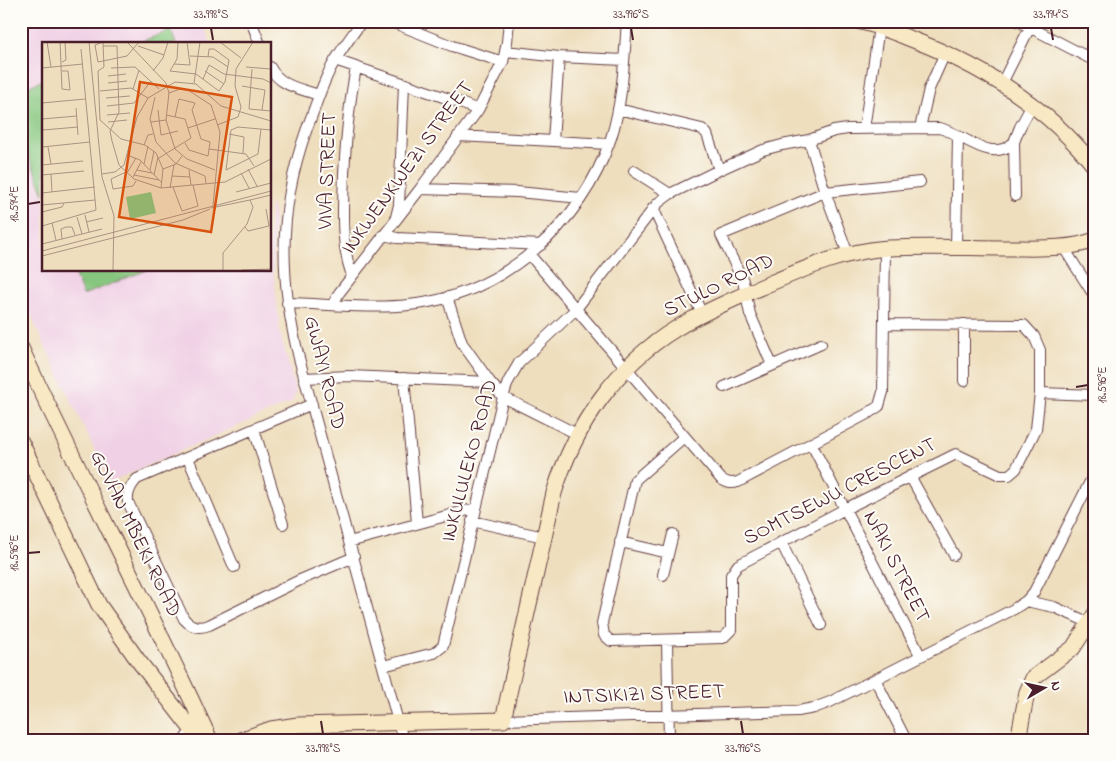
<svg xmlns="http://www.w3.org/2000/svg" width="1116" height="761" font-family="'Indie Flower',sans-serif">
  <style>
    .built { fill: #f0d0e5 }
    .pitch { fill: #86c67e; stroke: #687254 }
    .lines { fill: none; stroke-linecap: round; stroke-linejoin: round }
    .street-casing { stroke: #633c41; stroke-width: 12 }
    .secondary-casing { stroke: #633c41; stroke-width: 17 }
    .street { stroke: #fff; stroke-width: 10 }
    .secondary { stroke: #f8e8c3; stroke-width: 15 }
    .ticks { fill: none; stroke: #4a1f2b; stroke-width: 2 }
    .labels { text-anchor: middle; dominant-baseline: central; stroke-width: 4; stroke-linejoin: round; paint-order: stroke }
    .street-label { font-size: 21px; fill: #4a1f2b; stroke: #fdfcf7 }
    .inset-road { fill: none; stroke: #ac9283; stroke-width: 1 }
    .view { fill: #d8530f; fill-opacity: 0.15; stroke: #d8530f; stroke-width: 2.5 }
    .inset-edge { fill: none; stroke: #4a1f2b; stroke-width: 2.5 }
    .neatline { fill: none; stroke: #4a1f2b; stroke-width: 2 }
    .ticks-label { font-size: 12px; text-anchor: middle; fill: #4a1f2b }
  </style>
  <rect width="100%" height="100%" fill="#fdfcf7"/>
  <filter id="ink" filterUnits="userSpaceOnUse"><feTurbulence type="fractalNoise" baseFrequency=".02" numOctaves="2"/><feDisplacementMap in="SourceGraphic" scale="10" xChannelSelector="R" yChannelSelector="G"/><feConvolveMatrix kernelMatrix="1 2 1 2 8 2 1 2 1" color-interpolation-filters="sRGB"/></filter>
  <filter id="wash" filterUnits="userSpaceOnUse"><feTurbulence type="fractalNoise" baseFrequency=".0096" numOctaves="4" result="noise"/><feDisplacementMap in="SourceGraphic" scale="20" xChannelSelector="R" yChannelSelector="G"/><feGaussianBlur stdDeviation="1.12" result="paint"/><feColorMatrix in="noise" values="0 0 0 0 0 0 0 0 0 0 0 0 0 0 0 0 0 1.4 0 .05"/><feComposite in="paint" operator="in"/></filter>
  <g filter="url(#wash)">
    <rect width="100%" height="100%" fill="#eedebd"/>
    <path class="built" d="M21,21H202L211,44H44V270H270V203L274,212L273,268L280,333L296,392L292,402L110,482L38,331L21,292Z"/>
    <path class="pitch" d="M171,30L176,44H135Z
      M44,80V194L21,137V89Z
      M73,270H147L83,295Z"/>
  </g>
  <g filter="url(#ink)">
    <g class="lines">
      <g class="street-casing">
        <path id="street" d="M251,21L260,44
          M362,21C353,34 344,46 336,59C325,76 319,96 312,115C279,199 277,271 299,358L403,740
          M389,21L452,46L503,62
          M1018,21L1095,61
          M506,51L559,57L624,60
          M1087,57L1095,43
          M335,60L458,102L478,110
          M270,67C279,86 301,89 319,95
          M1002,83L1033,21
          M618,109L702,129L707,134L719,170
          M920,128L929,89L945,53
          M864,129L879,27
          M458,136L609,144
          M809,140L825,192L848,254
          M553,141L559,57
          M634,171L670,194
          M420,189L517,192L581,198
          M1015,196L1014,142L1020,127L1032,105
          M653,208L702,314
          M396,217L399,205L404,84
          M383,235L397,238L541,245
          M956,248L958,136
          M1064,248L1095,297
          M529,254L721,479C727,483 731,484 738,482L867,414L879,406L883,392L885,249
          M352,276C340,242 343,209 344,174C346,138 349,103 356,68
          M447,297L462,343L490,382L503,397L577,434
          M287,303C327,304 369,309 409,305C502,295 581,226 611,138C623,101 624,60 627,21
          M333,304L339,293L420,189L478,110L503,62L507,42L509,21
          M772,365L750,314L743,281L721,235L825,192L920,182
          M304,378L349,376L490,382
          M404,378L417,523
          M964,381V324
          M724,387L821,344
          M1040,393L1095,395
          M312,404L137,479C131,485 127,493 128,502L184,619C191,627 199,629 209,625L300,580L354,557
          M254,429L283,524
          M684,437L635,480L602,623L604,635L611,641L723,638L731,630V575L738,565L845,509L956,454L1000,475H1009L1016,469L1036,429L1040,393V350L1034,336L1024,325L885,324
          M811,443L920,655
          M188,458L234,567
          M910,476L954,555
          M472,521L544,537
          M349,542L476,508
          M620,542L668,553
          M781,542L821,625
          M663,575L673,534
          M1026,601L1054,607L1090,623
          M667,640L669,740
          M383,666L434,653L443,646L503,397L508,382L519,363L576,309L658,203L670,194L719,170L763,150L782,145L809,140L834,131L848,129L939,128C963,133 991,165 1014,142
          M875,679L906,740
          M503,720L798,711L814,708L830,702L1014,609L1026,601L1034,592L1095,472
          M184,740L192,730"/>
      </g>
      <g class="secondary-casing">
        <path id="secondary" d="M857,21C876,25 893,32 911,39C982,66 1048,107 1095,167
          M21,348C82,480 150,608 210,740
          M21,442L99,605L137,659L200,740
          M240,740L271,729L298,725L503,720L554,493C575,425 616,365 677,328C705,311 736,298 766,285C806,268 844,251 888,248C928,246 969,248 1009,248C1038,248 1067,250 1095,240
          M1018,740L1027,692L1033,678L1073,648L1095,614"/>
      </g>
      <use href="#street" class="street"/>
      <use href="#secondary" class="secondary"/>
    </g>
  </g>
  <path class="ticks" d="M211,28L213,40M631,28L633,40M1051,28L1053,40M28,204L40,202M1076,387L1088,385M28,553L40,552M321,721L323,734M741,721L743,734"/>
  <g class="labels">
    <g class="street-label">
      <text transform="translate(408 168) rotate(-54)">INKWENKWEZI STREET</text>
      <text transform="translate(328 171) rotate(-88)">VIVA STREET</text>
      <text transform="translate(719 286) rotate(-26)">STULO ROAD</text>
      <text transform="translate(324 373) rotate(76)">GWAYI ROAD</text>
      <text transform="translate(470 461) rotate(-75)">INKULULEKO ROAD</text>
      <text transform="translate(840 492) rotate(-27)">SOMTSEWU CRESCENT</text>
      <text transform="translate(135 534) rotate(64)">GOVAN MBEKI ROAD</text>
      <text transform="translate(896 567) rotate(63)">NAKI STREET</text>
      <text transform="translate(644 695) rotate(-2)">INTSIKIZI STREET</text>
    </g>
  </g>
  <g transform="translate(42 42)">
    <rect width="229" height="229" fill="#eedebd"/>
    <path d="M109,150L114,171L88,177L84,155Z" fill="#86c67e"/>
    <path class="inset-road" d="M5,0L9,25M18,0L20,47L28,48L26,29H20M47,0L60,135L72,174L71,228M61,0L53,3L56,20L85,14L97,0M85,0L124,41L127,51L124,78L133,107L145,117L173,128M136,0L135,17L128,29L154,32L177,49L183,40L187,18L172,7H167L166,15M178,0L199,16M61,1L62,25L56,29L58,78L79,97L103,103L114,111L121,127L119,146M61,4H75L77,70L68,89L70,99L77,123L92,137L119,146L183,140L229,117M96,4L122,13M148,14L171,15L186,25M20,20L24,18L23,0M132,22L148,23L145,0M204,25L229,27M0,26L41,22M69,26L93,25L117,47M210,27L207,67L229,69M111,29L121,16L126,0M163,29L182,42M66,34L84,32M161,37L167,23L182,32L221,37L229,41M66,41L85,39M152,41L158,0M200,44L223,48L220,68M91,47L97,28M58,49L89,46L106,56M127,51L138,47L146,48L169,63M113,55L108,77L114,100L133,121L163,134L164,141M64,56L88,54M0,61L43,57M169,63L178,90L171,164M65,64L92,61L109,39M34,66L36,93M116,68L119,93L136,89M65,73L88,71M133,75L137,57L153,61L150,68L159,97L168,100L166,114L147,108L143,101M0,77L35,74M66,80L85,78M109,80L124,78M175,83L196,75L199,65L193,44L194,27L211,0M146,86L173,77M219,87L216,112L184,128L189,88L196,85L229,88M1,88L36,85M187,92L202,95L201,111M102,103L106,93L111,92M0,105L48,100M6,105L9,122M167,107L204,112L212,124M85,113L98,118L120,141M117,116L149,96L143,77L124,73M229,117V73M102,122L106,104M0,123L41,119M121,127L134,122L140,114M206,127L215,144M95,128L110,131M108,128L112,109M147,128L149,143M84,130L69,137L71,147L91,144L94,139M85,131L94,116M199,131L207,146M9,132L10,150M60,132L73,130L82,123L95,75L106,56L133,40L154,42L179,64L229,79M0,133L42,129M92,133L117,138M112,133L116,115M130,134L148,135M91,135L99,120M131,145L140,169L156,164L151,143M128,146L132,123M194,150L229,141M0,151L53,145M208,158L229,153M0,163L53,158M169,166L208,158L211,165L205,182L181,211V228M0,170L20,165L22,161M43,173L47,190M35,175L40,192M44,180L61,176M10,181L14,198M0,184L54,168L39,7M203,185L206,189L227,184L224,167M20,197L19,187L24,185H30L33,193M0,202L60,187M0,209L229,149M0,214L141,178L168,167M199,228L229,227"/>
    <path class="view" d="M98,40L190,55L169,190L77,175Z"/>
    <rect width="229" height="229" class="inset-edge"/>
  </g>
  <rect width="1116" height="761" fill="none" stroke="#fdfcf7" stroke-width="55"/>
  <g transform="translate(1044 688) rotate(81)" stroke="#fdfcf7" stroke-width="4" paint-order="stroke">
  <path d="M0-4L9 19L0 12L-9 19Z" fill="#4a1f2b"/>
  <text y="-8" font-size="14" font-weight="bold" text-anchor="middle" fill="#4a1f2b">N</text>
  </g>
  <rect x="28" y="28" width="1060" height="706" class="neatline"/>
  <g class="ticks-label">
    <text x="211" y="18">33.998°S</text>
    <text x="631" y="18">33.996°S</text>
    <text x="1051" y="18">33.994°S</text>
    <text transform="translate(14 204) rotate(-90)" y="4">18.594°E</text>
    <text transform="translate(1102 385) rotate(-90)" y="4">18.596°E</text>
    <text transform="translate(14 553) rotate(-90)" y="4">18.596°E</text>
    <text x="323" y="752">33.998°S</text>
    <text x="743" y="752">33.996°S</text>
  </g>
</svg>
